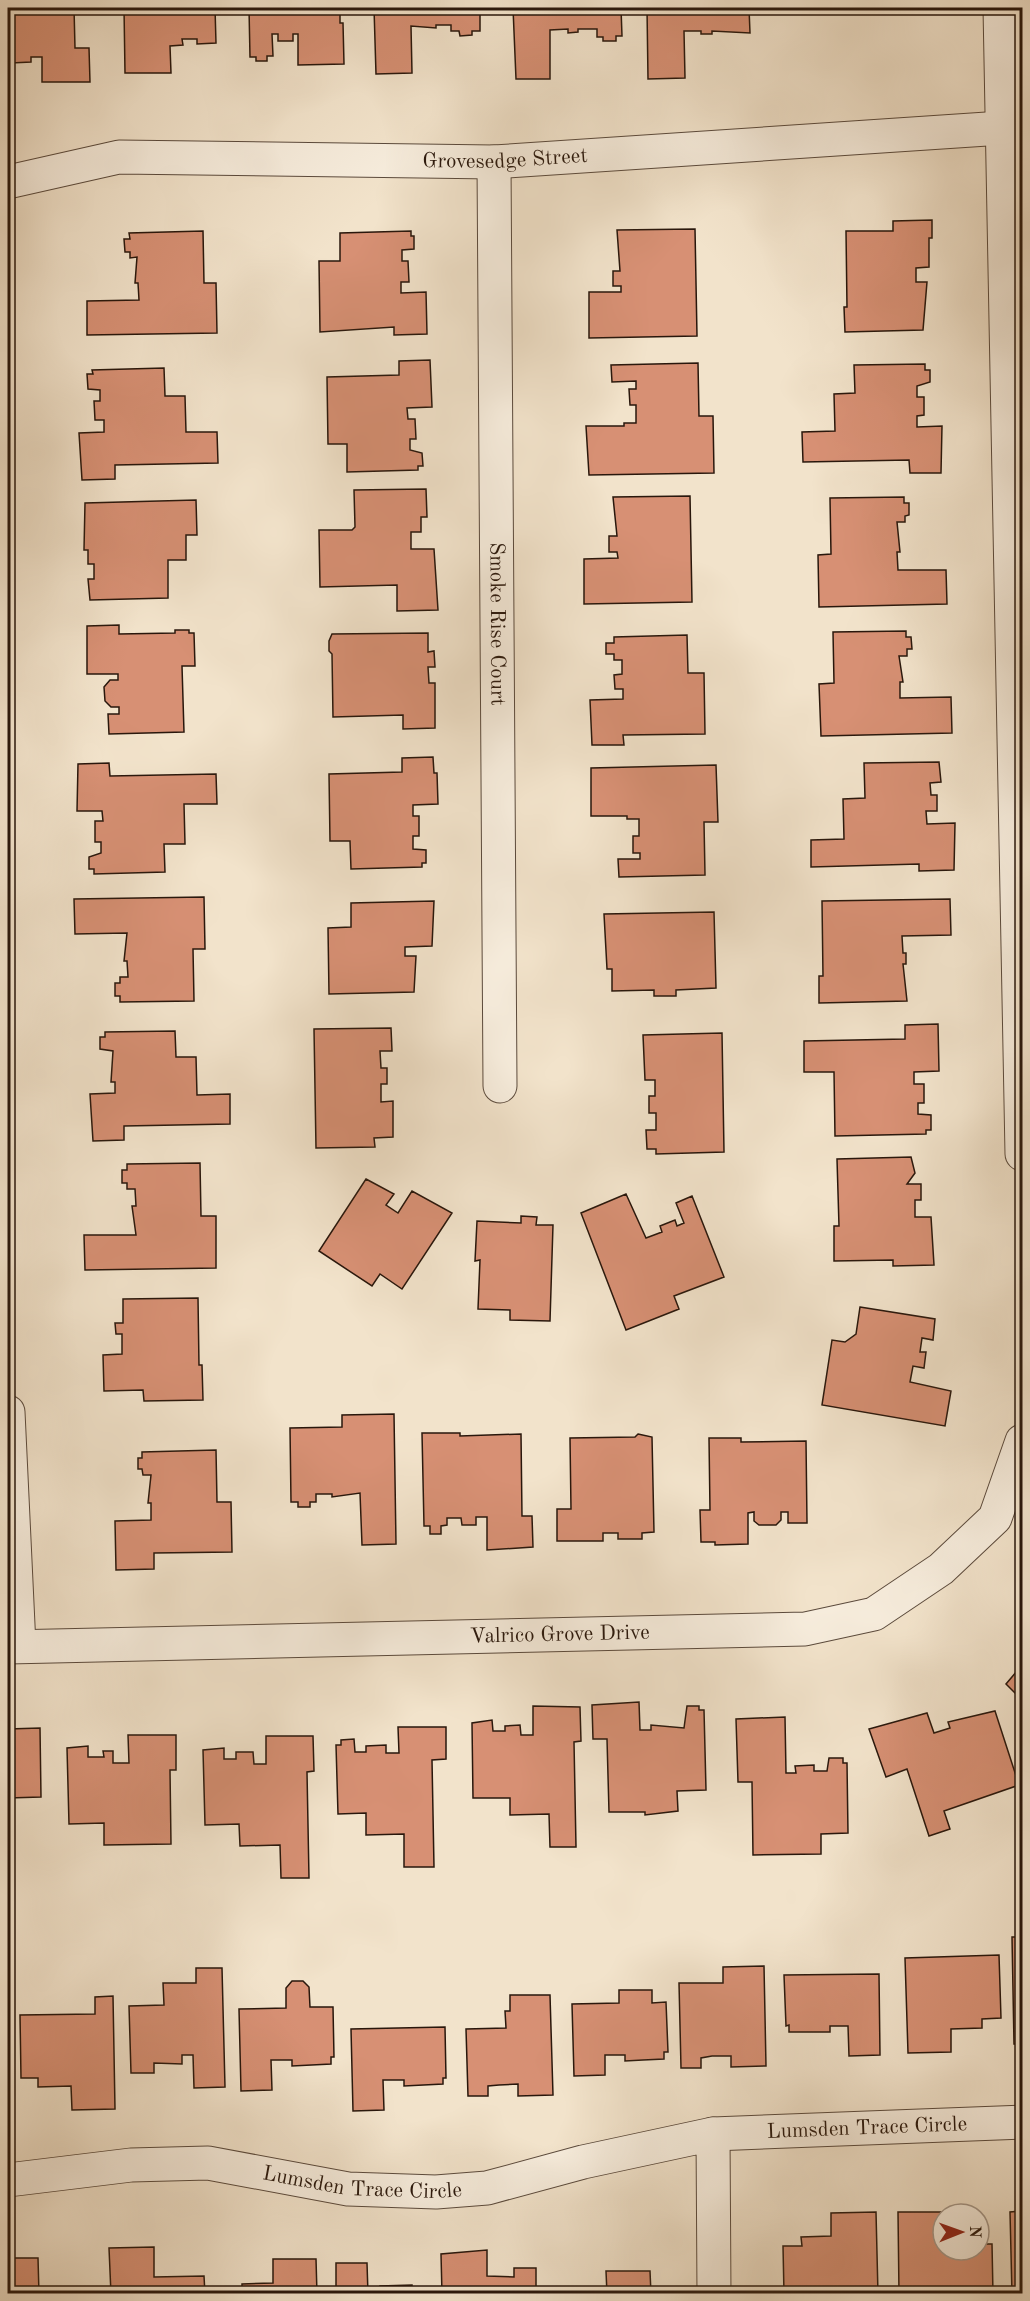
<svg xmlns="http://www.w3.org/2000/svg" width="1030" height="2301" font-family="'Old Standard TT',serif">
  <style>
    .building { fill: #d79074; stroke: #29170c; stroke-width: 1.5 }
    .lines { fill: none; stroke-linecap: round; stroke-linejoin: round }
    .minor-casing { stroke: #5b4a3c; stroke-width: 35 }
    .minor { stroke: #f7eddd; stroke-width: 33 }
    .labels { text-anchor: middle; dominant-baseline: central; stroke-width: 4.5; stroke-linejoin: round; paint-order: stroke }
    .street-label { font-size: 21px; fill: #29170c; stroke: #f7eddd }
  </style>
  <rect width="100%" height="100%" fill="#f2e3cb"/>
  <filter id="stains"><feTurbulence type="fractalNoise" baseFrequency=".00333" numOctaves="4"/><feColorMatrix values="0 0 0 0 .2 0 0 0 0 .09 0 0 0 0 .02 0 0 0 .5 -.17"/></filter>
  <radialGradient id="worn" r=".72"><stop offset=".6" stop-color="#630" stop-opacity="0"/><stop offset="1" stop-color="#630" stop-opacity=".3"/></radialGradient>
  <path class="building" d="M8,8H74L75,48H89L90,82H42V57H31V62L11,63V59H8Z
    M124,8H215L216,43L197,44V39H182L183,45L170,46L171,73H125Z
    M249,8H340V23H343L344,64L298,65V34H293V41H278V34H272L273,56H267V61H256V57H250Z
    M374,8H480V31H472V35L460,36L459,31H451V25H436V28L411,26L412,73L376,74Z
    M513,8H621L622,36H616V41H603V37H597V29H578V32L568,33V29L550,30V79H516Z
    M647,8H749L750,33L712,31V34H701V31H684L685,78L648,79Z
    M932,220V238H929V267L916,268V282H927L923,330L845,332L844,307H847L846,231H893V221Z
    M695,229L697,336L589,338V292H621V286H613V271H620L617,230Z
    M203,231L204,283H216L217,333L87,335V301L139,300L138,283H135L137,257L130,258V252H125L124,239H130L129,233Z
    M411,231V236H414V249L402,250V261H408L409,282H401V293L426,292L427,334L394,335V327L320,332L319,261H340V233Z
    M430,360L432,407L407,408L408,419H415L416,439H410V450L422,453L423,466H418V470L347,472V444H328L327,377L399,375V361Z
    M698,363L699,416H713L714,473L589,475L586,426H624V423H636V405H630L629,389H636V381L612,382L611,365Z
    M925,364V370H930V382L917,386V397H924V415L917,416V427L942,426L941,473H910L909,460L803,462L802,432L835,431L834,394L855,393L854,365Z
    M164,368L165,396H185L186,432H217L218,463L115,465V479L82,480L79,433L104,432V420H95L94,401H100V390L88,389L87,374H93L92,370Z
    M426,489L427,517H421V532H411V549H434L438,610L397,611V585L320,587L319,530H352L355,527L354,490Z
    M690,496L692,602L584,604V559L618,558L617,552H609V536H617L613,497Z
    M904,497V503H909V515L905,516V522H897L900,552H897L898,570H946L947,604L819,607L818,555L831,554L830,498Z
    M196,500L197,535H186V560H168V598L90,600L88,579H94V564H88V550H84L85,503Z
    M119,625V634L175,633V630H189V633H194L195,666H182L184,732L109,734L108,714H119V707H111L105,701L104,687L110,680H118V674H87V626Z
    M906,631V637H911L912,649H907V656H899L903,682H900V698L951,697L952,733L821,736L819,684L834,683L833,632Z
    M428,633V652L434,651L435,667H428L429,683H435V728L403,729V715L333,717L332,654L329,651V641L332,634Z
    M687,635L688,673H704L705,734L623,735L624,745H592L590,700L623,699V689H615L614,675L622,674V660H614V654H606V643H614V637Z
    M433,757L434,773H437L438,804L413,805V816H419V836H413V849L426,850V863H422V867L351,869L350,841H330L329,774L402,772V758Z
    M939,762L941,782L930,783L931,795H937V811H926L927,824L955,823L954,870L919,871V864L811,867V840L844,839L843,799L865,798L864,763Z
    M109,763L110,776L216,774L217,804H184L185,844H164L165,872L94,874V869H89V857L101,853V842H95V821H103L102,811H77L78,764Z
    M716,765L718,822H704L705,875L619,877L618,859H640V853H633V836H639V819H627V816H591V768Z
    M204,897L205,949H193L194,1001L120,1002V996H115V983H120V977H128L127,961H124L127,933L75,934L74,899Z
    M950,899L951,935L902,936L903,953H906V964H903L907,1001L819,1003V976H823L822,901Z
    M434,901L432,946L405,947V956H416L414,992L329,994L328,928L351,927V903Z
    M714,912L716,988L676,990V996H654V990L612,991V969H607L604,914Z
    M938,1024L939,1071L914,1072V1084H924V1103H918V1114L931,1115V1130H926V1134L835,1136L834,1072H804V1041L905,1039V1025Z
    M391,1028L392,1051H380L381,1068H387V1084H381V1102L393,1101V1137L374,1138L375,1147L316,1148L314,1029Z
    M175,1031L176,1057H196L197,1095L230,1094V1124L124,1126V1140L93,1141L90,1094L115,1093V1082H111L113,1051L100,1049V1037H105V1032Z
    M722,1033L724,1152L656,1154V1149H647L646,1130H656V1113H649V1096H655V1080H645L643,1035Z
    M911,1157L915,1173L907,1184H921V1200H915V1217H931L934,1265L893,1266V1260L834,1261V1226H839L837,1159Z
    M200,1163L201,1216H216V1268L85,1270L84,1235H136L132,1206H136L135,1189H127V1183H122V1170H127V1164Z
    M366,1179L394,1194L386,1205L398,1213L412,1191L452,1213L402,1289L380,1274L372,1286L319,1251Z
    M626,1194L646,1238L662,1232L660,1226L675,1220L677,1226L684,1223L676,1203L692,1196L724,1277L674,1296L679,1309L626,1330L581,1213Z
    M521,1216L537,1217L536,1225H553L550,1321L510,1320V1310L478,1309L480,1260L475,1261L477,1221L521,1223Z
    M198,1298L199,1365H202L203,1400L144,1401L143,1390L104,1391L103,1355L122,1354V1334H116L115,1323H123V1299Z
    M860,1307L935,1319L933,1340L922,1338L920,1352H926L924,1368L913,1366L910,1382L951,1391L945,1426L822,1405L832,1340L845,1342L856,1334Z
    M394,1414L396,1544L362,1545L360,1493L332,1497V1494H316V1502H310V1507H298V1502H291L290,1428L342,1427V1415Z
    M422,1433H460V1436L521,1434L522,1516H532L533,1547L487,1550V1517H476V1525H462L461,1518H447V1525L441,1526V1534H430V1526H424Z
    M638,1434L652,1437L654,1532L642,1533V1539H618V1533H603V1541H557V1509H571L570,1438L635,1437Z
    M709,1438H741V1442L806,1441L807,1523H788V1512H781V1520L776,1525H759L754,1521V1512L748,1513V1544L715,1545V1542H701L700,1510H710Z
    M216,1450L217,1502H231L232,1552L154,1553V1569L116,1570L115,1521L151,1520V1503H148L151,1475H143L142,1469H138V1458H142V1452Z
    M1017,1671L1020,1673L1022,1671V1700L1006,1684Z
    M639,1702L640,1730H651V1725L684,1728L687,1706H699V1710H704L706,1790L677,1791L678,1811L645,1815V1812H609L607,1739H593L592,1705Z
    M533,1706L580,1707L581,1741L574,1742L576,1847H550L549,1814L510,1815V1798H473L472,1723L492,1720L493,1731H505V1726L520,1725L521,1735H533Z
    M995,1711L1019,1785L944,1811L950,1829L929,1836L907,1769L886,1777L869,1729L927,1713L934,1733L950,1728L948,1722Z
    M785,1717L786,1773H796L795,1766L814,1765V1771H827L829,1758H843V1763H847L848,1833L821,1834V1854L753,1855L752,1782H738L736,1719Z
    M398,1727H446V1759L432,1760L434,1867H404V1834L366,1835V1813L338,1814L336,1745H341V1740L354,1739L355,1752H366V1746L386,1745V1753H399Z
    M40,1728L41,1797L8,1798V1729Z
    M128,1735H176V1770H170L171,1844L104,1845V1823L69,1824L67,1748L88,1746V1757H104L103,1751H113V1763H129Z
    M266,1736H313L314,1771L307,1772L309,1878H281L280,1845L240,1846L239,1824L205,1825L203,1750L224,1748V1759H236V1752H253L254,1764H266Z
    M1012,1937H1022V2044H1014Z
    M999,1955L1001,2018L982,2019V2028L951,2029V2052L908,2053L905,1958Z
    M764,1966L766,2066L731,2067V2056H712L701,2058V2068H681L679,1983H723V1967Z
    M196,1968H222L225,2087L194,2088L193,2055H182V2064L154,2063V2073H131L129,2006L164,2005L163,1983H196Z
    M879,1974L880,2055L849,2056L848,2026H830V2032H789V2025L786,2026L784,1975Z
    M292,1981H303L309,1987L310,2007H333L334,2057H331V2064L292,2066V2060H271L272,2090L241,2091L239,2009L286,2008V1988Z
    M619,1990H652V2003L666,2002L668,2052H664V2059L643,2060L625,2061V2055H605V2075L574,2076L572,2004L619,2003Z
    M8,1994L10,2119H8Z
    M510,1995H550L553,2095L518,2096V2084L499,2085L488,2086V2096H468L466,2029L506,2028L505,2011H510Z
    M113,1996L115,2109L72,2110L71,2086L38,2087V2078H21L20,2015L95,2014V1997Z
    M445,2027L446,2078H443V2084L404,2086V2080H383L384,2110L353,2111L351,2029Z
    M1022,2211V2294H1012L1010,2212Z
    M876,2212L878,2294H784L783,2246H802L801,2237L831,2236V2213Z
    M898,2212H942L943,2250H979V2244H992L993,2294H899Z
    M154,2247V2277L204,2276L205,2294H111L109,2248Z
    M487,2250V2276L514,2277V2268H536V2294H442L441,2254Z
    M8,2258H38L39,2294H8Z
    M273,2259H316L317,2294H227L242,2293V2284L273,2283Z
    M336,2263H367L368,2294H336Z
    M606,2271H650L651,2294H607Z
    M412,2285V2294H380V2286Z
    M83,2290V2294H51V2291Z"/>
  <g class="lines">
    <g class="minor-casing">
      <g id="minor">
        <path d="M1000,8L1022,1154"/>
        <path id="s1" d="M494,162L500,1086"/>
        <path id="s2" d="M8,182L119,157L494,162L1002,128"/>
        <path d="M8,1412L19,1646"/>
        <path id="s3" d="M8,1647L805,1629L874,1614L941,1569L995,1518L1022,1441"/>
        <path id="s4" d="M713,2134L1022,2122"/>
        <path id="s5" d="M8,2180L131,2165L208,2163L348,2189L436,2192L487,2188L583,2162L713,2134L714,2294"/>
      </g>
    </g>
    <use href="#minor" class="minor"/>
  </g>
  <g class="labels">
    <g class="street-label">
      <text stroke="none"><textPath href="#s2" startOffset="500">Grovesedge Street</textPath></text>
      <text stroke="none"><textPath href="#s1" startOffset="462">Smoke Rise Court</textPath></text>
      <text stroke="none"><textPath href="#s3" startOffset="552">Valrico Grove Drive</textPath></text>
      <text stroke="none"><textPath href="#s4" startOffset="154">Lumsden Trace Circle</textPath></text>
      <text stroke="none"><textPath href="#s5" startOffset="357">Lumsden Trace Circle</textPath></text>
    </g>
  </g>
  <rect width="1030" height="2301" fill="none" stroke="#f2e3cb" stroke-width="30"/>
  <rect x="9" y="9" width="1012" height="2283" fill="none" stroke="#29170c" stroke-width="3"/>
  <rect x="15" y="15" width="1000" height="2271" fill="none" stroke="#29170c" stroke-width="1.5"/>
  <g transform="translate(961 2232) rotate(89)"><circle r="28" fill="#f7eddd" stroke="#a59789" stroke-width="1.5"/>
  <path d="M0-4.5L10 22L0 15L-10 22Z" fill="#8f2418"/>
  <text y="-9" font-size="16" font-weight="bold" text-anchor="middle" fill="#29170c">N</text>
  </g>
  <rect width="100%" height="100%" filter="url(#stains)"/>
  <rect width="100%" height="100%" fill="url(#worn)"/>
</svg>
